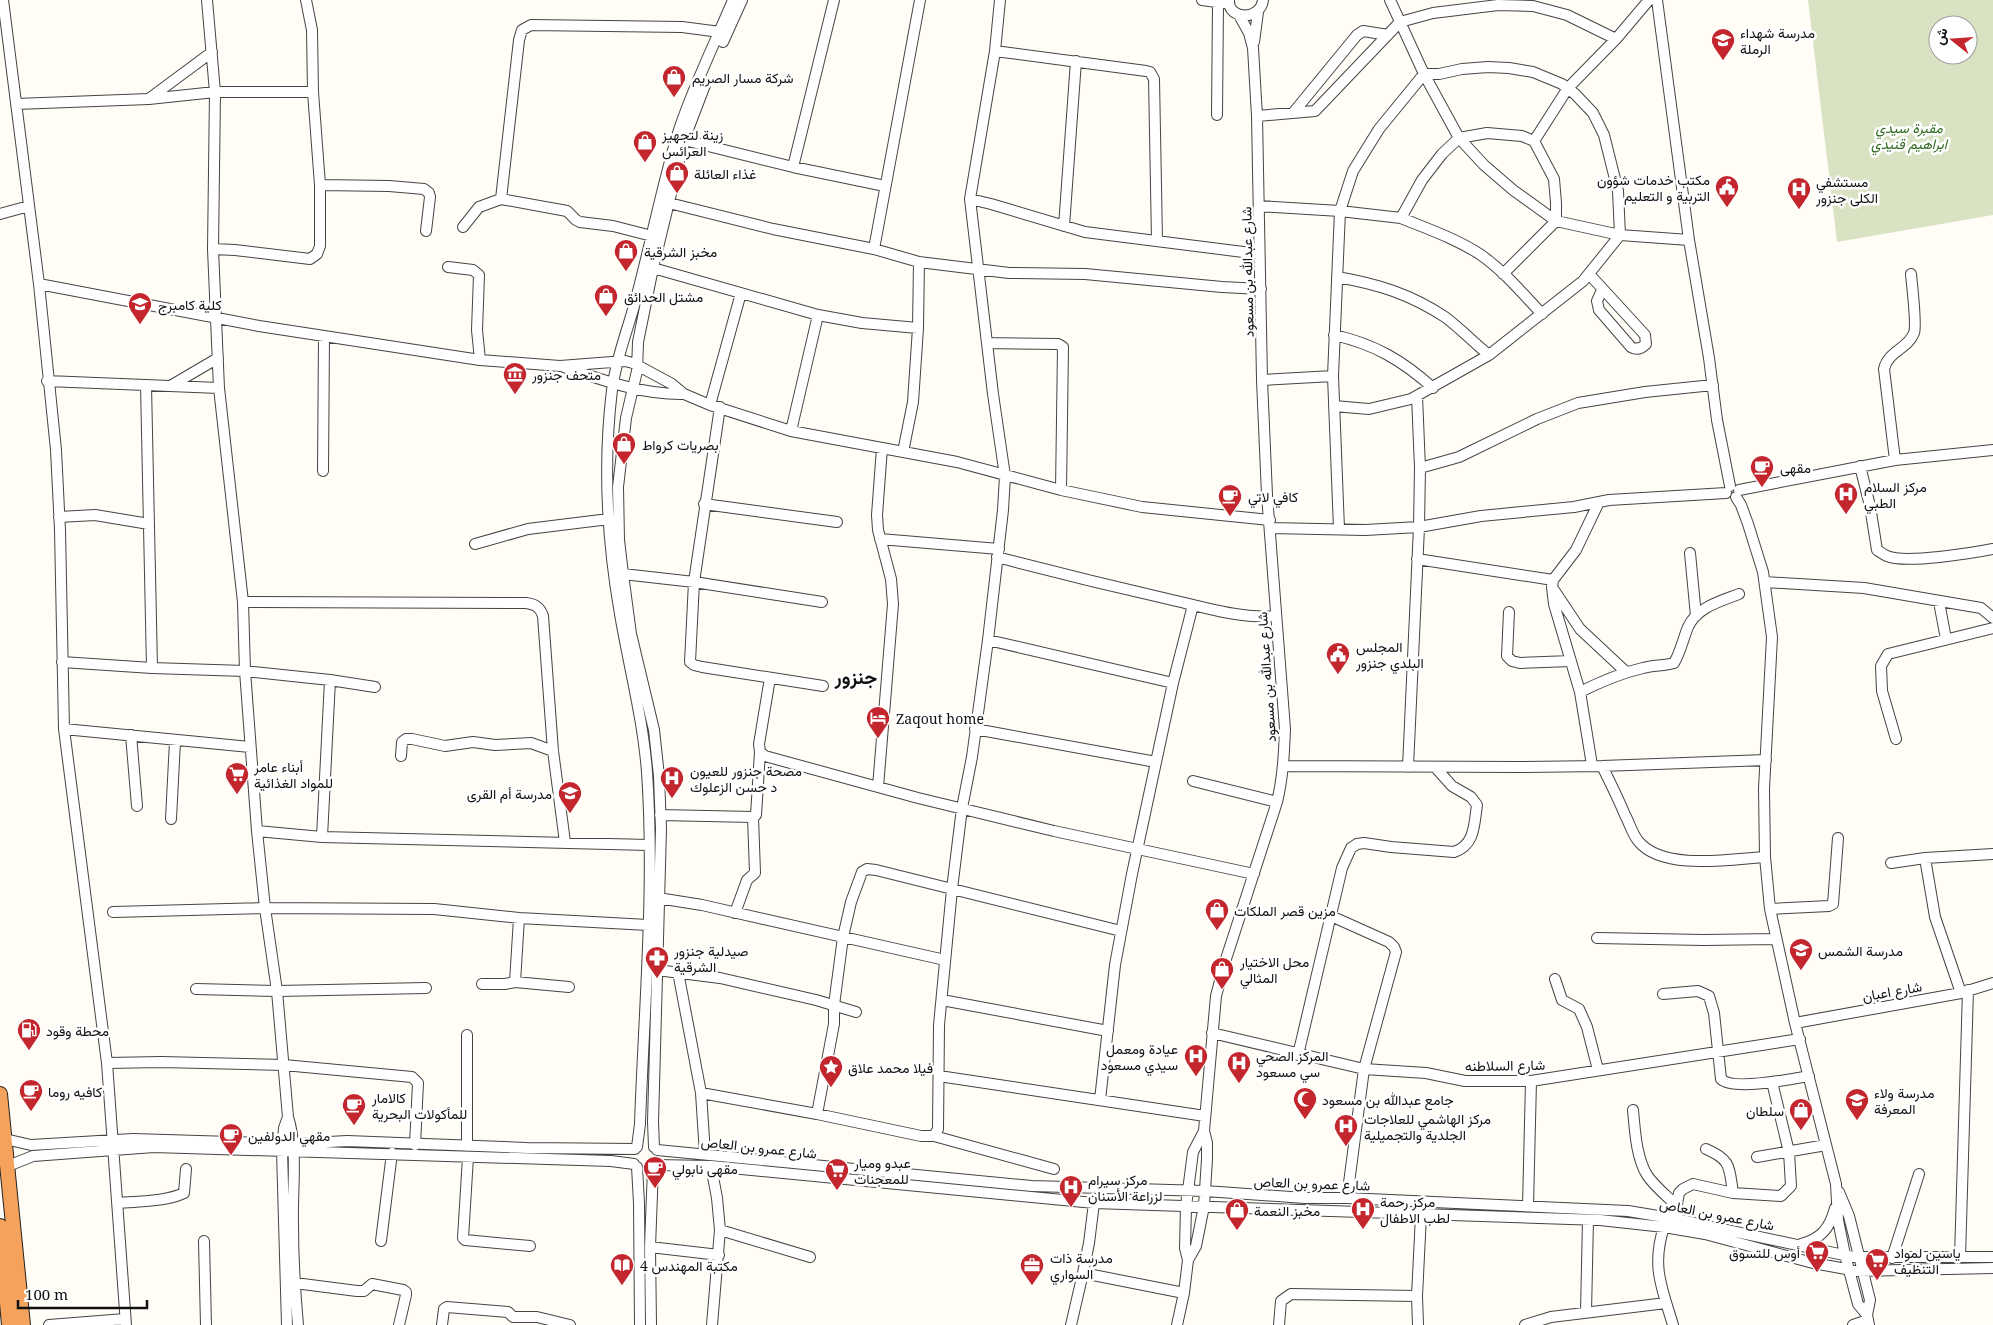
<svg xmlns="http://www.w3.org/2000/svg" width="1993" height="1325" font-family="'Noto Serif',Vazirmatn,serif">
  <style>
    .cemetery { fill: #d9e3c4; fill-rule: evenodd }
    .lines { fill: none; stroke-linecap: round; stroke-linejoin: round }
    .minor-casing { stroke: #444; stroke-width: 12 }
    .highway-casing { stroke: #222; stroke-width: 16 }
    .minor { stroke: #fff; stroke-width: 10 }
    .highway { stroke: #f5a25d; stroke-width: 14 }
    .labels { text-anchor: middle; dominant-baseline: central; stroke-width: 5; stroke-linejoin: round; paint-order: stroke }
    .poi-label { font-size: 14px; fill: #111; stroke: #fff; text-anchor: start }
    .park-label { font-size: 14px; font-style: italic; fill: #2f6b1f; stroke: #fff }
    .street-label { font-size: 14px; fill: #111; stroke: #fff }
    .district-label { font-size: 19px; font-weight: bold; fill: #111; stroke: #fff }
  </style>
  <rect width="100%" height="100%" fill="#fffdf5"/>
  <path class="cemetery" d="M1808,0H1993V215L1837,242ZM1938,25H1968V55H1938Z"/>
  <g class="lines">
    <g class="minor-casing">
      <path id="minor" d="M3,0L39,284L56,450L60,530L64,729L107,1063L126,1325
        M207,0L215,92L213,249L219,388L243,602L245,671L257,831L265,908L277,991L288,1117C298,1147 292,1192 293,1224C293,1258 295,1292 298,1325
        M1202,0L1224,3
        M1229,0C1228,21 1261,20 1263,0
        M1390,0L1424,74L1459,138L1484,165L1513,190L1556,221L1620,235L1689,240
        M1657,0L1689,240L1709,358L1717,420L1730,486
        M723,42L742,0
        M1254,42L1258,12
        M995,51L1146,71L1150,72L1154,79L1157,240
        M150,98L212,52
        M16,104L149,99L215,92H313L312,30L306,0
        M1293,113L1357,35L1363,31L1388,35
        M1217,115L1218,3
        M1257,116L1315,111L1400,22L1433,13L1498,5L1533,6L1567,15L1616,39
        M684,140L793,167L885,186
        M1534,141L1568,88L1616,39L1649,0
        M793,167L834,0
        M320,185L389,186L424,189L429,193L430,197L426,231
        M501,199L519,40L522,30L531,25L682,27L720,32
        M970,199L991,204L1085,232L1259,254
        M669,203L773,229L874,249L919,262L1009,273L1085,274L1222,287L1261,289
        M1259,206L1340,211L1401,218
        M0,214L29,206
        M1064,226L1076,61
        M463,227L479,207L501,199L567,211L576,220L580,222L613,226L652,236
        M213,249L235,250L310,259L317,254L320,246V185L313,92
        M874,249L920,0
        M448,267L473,270L479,275L477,330L480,360
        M653,268L818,315L862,323L918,328
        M1503,274L1556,221V203L1554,179L1534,141L1522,136L1487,133L1459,138L1442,154L1422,180L1401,218C1428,229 1457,239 1481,255C1504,271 1523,294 1542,314
        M1589,274L1645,335L1646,344C1641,349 1636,350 1631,347L1599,310L1597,301L1602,290
        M1337,277C1378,284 1410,294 1445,317C1460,328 1474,343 1489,355
        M39,284L259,326L480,360L560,366L625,361L633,363L672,384L684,394L710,405L791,431L957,462L1061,490L1142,507L1270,520
        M1334,335C1374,344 1402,360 1433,388
        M987,343L1058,344L1063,347L1061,490
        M564,367C602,380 643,395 684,394
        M1262,380L1333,376
        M47,381L219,388
        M146,385L152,668
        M172,385L218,358
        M710,405L741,293
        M1334,406L1369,409L1411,399L1489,355L1583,281L1620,235L1618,191L1604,135L1593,113L1575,94L1562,84L1533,72L1509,68L1488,67L1462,69L1439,74H1424L1379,129L1353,171L1340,211L1333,376L1339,529
        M720,407L694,582L690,662L694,665L702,667L823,686
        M791,431L818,315
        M903,452L913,402L918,328L919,262
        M1895,460L1884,369C1888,351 1908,349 1914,333C1917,325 1912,286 1911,274
        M1860,466L1870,506L1877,550C1880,552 1884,555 1887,556C1905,564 1973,553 1993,549
        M1420,468L1459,457L1537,419L1578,403L1645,392L1713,385
        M323,471L324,336
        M1739,490L1895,460L1993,450
        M1736,497L1741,505L1748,524L1763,572L1772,637L1764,789L1765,857L1770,909L1795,1023L1836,1184L1838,1220L1845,1255L1858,1304L1867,1315
        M704,504L837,522
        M59,517L95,515L149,524
        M1270,528L1365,530L1419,527L1481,516L1574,507L1609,500L1726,493
        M880,539L999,549
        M475,544L528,529L609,519
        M1690,553L1696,616
        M997,557C1054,572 1111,586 1168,599C1203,607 1240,619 1276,616
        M1417,559L1553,580
        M623,574L694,582L822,602
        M1765,582L1864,588L1981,608L1993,618
        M1554,590L1580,629L1626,672
        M243,602L526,603C535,604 540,607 543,616L553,751L565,842
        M1939,602L1946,639
        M1509,612L1507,656L1512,661L1520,663L1571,661
        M988,640L1173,683
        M62,662L152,668L245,671L330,680L375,687
        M1580,692C1600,682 1621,673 1643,668C1653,665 1664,666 1674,663C1681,651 1683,639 1688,627C1697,607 1721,601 1739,594
        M64,729L250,747
        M975,729L1156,762
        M131,735L137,806
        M1896,739L1882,691L1881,666L1888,654L1993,628
        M760,752L765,756L918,798L1054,831L1254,874
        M401,756L402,742L406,739H412L445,746L473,742L495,745L531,743L553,751
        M1592,765L1580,692L1554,604L1552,587L1553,580L1576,550L1599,502
        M1283,766L1519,767L1602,766L1766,760
        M1602,766C1610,782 1618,798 1625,815C1630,824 1632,834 1639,842C1664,871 1731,859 1765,857
        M1408,767L1419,527L1420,468L1417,396
        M1193,781L1277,802
        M878,787L893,604L891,579L878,530L877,515L882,448
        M660,815L753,817L756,815L760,752L759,744L770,678
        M171,819L175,741
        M257,831L322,837L649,845
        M322,837L330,680
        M1891,863L1925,858
        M658,898L702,905L945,960
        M1770,909L1829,906L1833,904L1838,838
        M113,912L265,908L434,909L519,918L648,925
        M735,913L747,880L755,873L753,817
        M1331,916L1389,942L1394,947L1396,952L1364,1069L1347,1198
        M1597,938L1704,940L1775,939
        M657,970L720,978L816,1000L856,1012
        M678,972L701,1093L705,1154
        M1555,979L1562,1000L1579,1009L1587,1027L1598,1070
        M515,982L519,918
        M482,984H505L515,982L569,987
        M196,989L277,991L426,988
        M1961,993L1935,917L1925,858L1993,854
        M1663,994L1698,991L1709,996L1714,1013L1721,1079C1733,1091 1792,1079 1809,1076
        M942,1000L1108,1031
        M1795,1023L1961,993L1993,983
        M1212,1033L1364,1069L1426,1073L1465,1081H1531L1800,1039
        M467,1035V1146
        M1298,1055L1342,868L1351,848L1357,844L1364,843L1391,847L1454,852C1475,845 1474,825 1477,805L1471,797L1452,786L1435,767
        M107,1063L161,1062L284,1065L412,1077L418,1083L415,1145
        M939,1076L1205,1116
        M701,1093L817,1114L921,1136H934L1054,1169
        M1100,1100L1115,965L1132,874L1173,683L1193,605
        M1633,1110C1635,1130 1636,1157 1647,1175C1654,1186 1667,1196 1677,1206
        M817,1114L834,1024V1005L843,937L851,902L862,872L867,869L876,870L1121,931
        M934,1136L938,1129L939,1025L952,889L962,808L972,757L988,640L1003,510L1005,476L993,394L970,199L995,51L1000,0
        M5,1139L31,1145L133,1139L293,1144L347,1141L527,1148L635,1149
        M637,1147L640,1124C644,1008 655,888 647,772C643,719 629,667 620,614C607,540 603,464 612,390C616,357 629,327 637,295C651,242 662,186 678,133C692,89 715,43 733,0
        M654,1147L653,1122L661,829L659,776L654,730L631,634L623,574L619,540L618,487L626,418L637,371L638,342L653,268L684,140L705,85
        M1706,1149C1732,1160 1729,1168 1733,1193
        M657,1150L1032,1186L1205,1191L1305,1198H1347L1628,1211L1676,1219L1853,1257H1993
        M468,1157L463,1238L465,1240L530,1246
        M1757,1157L1826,1145
        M655,1165L711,1166L1094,1203L1600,1220L1664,1227L1705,1234L1813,1263L1857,1271L1993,1268
        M8,1166L33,1156L154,1147L611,1161L634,1164
        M711,1166L717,1198L720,1230L712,1325
        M637,1167L639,1203L640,1325
        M1839,1192L1849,1216L1870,1300L1867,1315L1869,1325
        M118,1203C139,1201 165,1202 184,1193L186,1169
        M1094,1203L1089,1243L1083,1273L1184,1293
        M1528,1206L1531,1081
        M1674,1219L1679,1193L1683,1189L1693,1184L1733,1193L1781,1196L1791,1186L1789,1152L1772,1082
        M1664,1227C1651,1266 1662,1288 1673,1325
        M720,1230L810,1257
        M204,1241L206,1325
        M381,1241L392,1153
        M1801,1244C1821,1239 1830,1228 1835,1208
        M650,1247L719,1255
        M1960,1257L1968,990
        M1892,1258L1919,1174
        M1188,1260L1185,1248L1186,1206L1193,1152L1204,1131
        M295,1283L357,1291H364L372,1284L403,1290L406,1292V1295L399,1325
        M1586,1312L1588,1220
        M49,1325L125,1319
        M287,1325L282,1151L284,1128L288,1117
        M442,1325L444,1309L447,1307L508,1312L513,1317H537L570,1325
        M651,1325L650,1247L653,1168
        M1071,1325L1083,1273
        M1177,1325L1184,1293L1188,1260L1196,1246L1204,1206L1207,1159V1143L1204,1131L1216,996L1225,962L1277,802C1283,777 1284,754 1285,729L1267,495L1262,380L1257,116L1253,48L1249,33L1239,15
        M1279,1325L1281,1301L1291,1294L1417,1296
        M1418,1325L1417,1296L1421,1215
        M1525,1325L1551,1317L1666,1303
        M1853,1325L1868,1320"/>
    </g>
    <g class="highway-casing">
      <path id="highway" d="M0,1094L23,1325
        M0,1226L9,1325"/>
    </g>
    <use href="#minor" class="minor"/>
    <use href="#highway" class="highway"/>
  </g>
  <defs>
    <g id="school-pin" transform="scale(1.25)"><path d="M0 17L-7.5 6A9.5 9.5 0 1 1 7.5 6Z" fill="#c4262e" stroke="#fff"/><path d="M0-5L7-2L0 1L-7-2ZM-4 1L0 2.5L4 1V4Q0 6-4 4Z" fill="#fff"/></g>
    <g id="shop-pin" transform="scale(1.25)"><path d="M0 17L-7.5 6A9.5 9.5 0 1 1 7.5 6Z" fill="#c4262e" stroke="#fff"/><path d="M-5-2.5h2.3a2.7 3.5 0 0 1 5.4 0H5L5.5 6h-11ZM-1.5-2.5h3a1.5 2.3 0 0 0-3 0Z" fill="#fff"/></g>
    <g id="civic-pin" transform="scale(1.25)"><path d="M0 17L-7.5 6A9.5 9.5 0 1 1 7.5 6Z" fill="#c4262e" stroke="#fff"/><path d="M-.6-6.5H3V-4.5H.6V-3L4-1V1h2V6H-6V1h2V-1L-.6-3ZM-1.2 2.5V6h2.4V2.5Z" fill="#fff"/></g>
    <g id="hospital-pin" transform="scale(1.25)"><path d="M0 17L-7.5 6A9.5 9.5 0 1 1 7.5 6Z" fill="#c4262e" stroke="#fff"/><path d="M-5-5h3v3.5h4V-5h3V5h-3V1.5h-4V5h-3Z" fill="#fff"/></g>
    <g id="university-pin" transform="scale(1.25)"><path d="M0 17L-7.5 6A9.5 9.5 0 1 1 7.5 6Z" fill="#c4262e" stroke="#fff"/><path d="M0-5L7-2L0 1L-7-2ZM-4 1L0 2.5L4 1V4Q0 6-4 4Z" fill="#fff"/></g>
    <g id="museum-pin" transform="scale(1.25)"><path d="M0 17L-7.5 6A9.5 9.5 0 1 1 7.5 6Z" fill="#c4262e" stroke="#fff"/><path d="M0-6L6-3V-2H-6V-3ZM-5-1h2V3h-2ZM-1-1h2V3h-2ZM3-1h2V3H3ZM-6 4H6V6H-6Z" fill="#fff"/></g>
    <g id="cafe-pin" transform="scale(1.25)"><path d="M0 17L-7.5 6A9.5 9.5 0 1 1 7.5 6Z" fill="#c4262e" stroke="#fff"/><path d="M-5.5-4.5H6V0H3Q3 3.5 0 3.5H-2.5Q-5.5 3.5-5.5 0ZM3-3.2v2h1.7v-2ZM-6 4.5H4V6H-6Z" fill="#fff"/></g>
    <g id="hotel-pin" transform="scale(1.25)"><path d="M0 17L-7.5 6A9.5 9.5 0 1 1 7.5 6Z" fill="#c4262e" stroke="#fff"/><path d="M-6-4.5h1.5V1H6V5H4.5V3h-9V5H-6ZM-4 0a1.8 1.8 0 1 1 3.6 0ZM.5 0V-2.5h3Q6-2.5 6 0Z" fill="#fff"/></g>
    <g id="supermarket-pin" transform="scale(1.25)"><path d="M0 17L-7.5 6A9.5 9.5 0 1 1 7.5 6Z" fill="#c4262e" stroke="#fff"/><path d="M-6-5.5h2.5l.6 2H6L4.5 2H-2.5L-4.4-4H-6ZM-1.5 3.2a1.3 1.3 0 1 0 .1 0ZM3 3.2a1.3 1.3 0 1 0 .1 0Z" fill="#fff"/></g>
    <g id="pharmacy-pin" transform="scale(1.25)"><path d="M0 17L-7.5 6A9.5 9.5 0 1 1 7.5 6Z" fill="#c4262e" stroke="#fff"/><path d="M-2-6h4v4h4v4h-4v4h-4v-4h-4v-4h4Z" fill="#fff"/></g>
    <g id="fuel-pin" transform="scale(1.25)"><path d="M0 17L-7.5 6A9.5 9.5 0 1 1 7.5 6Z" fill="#c4262e" stroke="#fff"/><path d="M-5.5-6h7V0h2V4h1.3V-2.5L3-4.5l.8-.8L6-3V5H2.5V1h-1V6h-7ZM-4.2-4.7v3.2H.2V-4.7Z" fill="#fff"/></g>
    <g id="sight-pin" transform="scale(1.25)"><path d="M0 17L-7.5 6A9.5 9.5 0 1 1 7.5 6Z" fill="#c4262e" stroke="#fff"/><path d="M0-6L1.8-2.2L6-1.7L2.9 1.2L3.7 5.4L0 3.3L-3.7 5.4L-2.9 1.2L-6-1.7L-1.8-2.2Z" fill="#fff"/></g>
    <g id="mosque-pin" transform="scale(1.25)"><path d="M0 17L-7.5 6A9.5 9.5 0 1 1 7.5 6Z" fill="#c4262e" stroke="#fff"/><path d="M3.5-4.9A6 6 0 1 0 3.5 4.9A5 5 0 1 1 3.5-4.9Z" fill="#fff"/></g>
    <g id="library-pin" transform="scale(1.25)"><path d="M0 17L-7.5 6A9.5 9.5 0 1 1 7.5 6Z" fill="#c4262e" stroke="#fff"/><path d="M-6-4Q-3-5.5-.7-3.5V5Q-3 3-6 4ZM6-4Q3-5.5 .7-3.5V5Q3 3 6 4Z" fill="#fff"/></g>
    <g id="office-pin" transform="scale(1.25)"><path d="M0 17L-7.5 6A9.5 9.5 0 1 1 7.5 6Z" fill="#c4262e" stroke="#fff"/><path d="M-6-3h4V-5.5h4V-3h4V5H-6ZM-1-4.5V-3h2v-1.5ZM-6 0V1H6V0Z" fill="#fff"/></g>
  </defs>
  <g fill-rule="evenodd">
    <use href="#school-pin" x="1723" y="40"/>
    <use href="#shop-pin" x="674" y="77"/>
    <use href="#shop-pin" x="645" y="142"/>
    <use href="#shop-pin" x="677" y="173"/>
    <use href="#civic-pin" x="1727" y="187"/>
    <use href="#hospital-pin" x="1799" y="189"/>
    <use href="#shop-pin" x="626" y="251"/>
    <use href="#shop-pin" x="606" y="296"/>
    <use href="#university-pin" x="140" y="304"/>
    <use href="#museum-pin" x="515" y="374"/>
    <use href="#shop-pin" x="624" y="444"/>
    <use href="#cafe-pin" x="1762" y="467"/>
    <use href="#hospital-pin" x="1846" y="494"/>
    <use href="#cafe-pin" x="1230" y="496"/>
    <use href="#civic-pin" x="1338" y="654"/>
    <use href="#hotel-pin" x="878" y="718"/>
    <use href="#supermarket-pin" x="237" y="774"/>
    <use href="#hospital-pin" x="672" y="778"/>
    <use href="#school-pin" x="570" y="793"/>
    <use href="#shop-pin" x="1217" y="910"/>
    <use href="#school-pin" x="1801" y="950"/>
    <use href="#pharmacy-pin" x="657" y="958"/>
    <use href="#shop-pin" x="1222" y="969"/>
    <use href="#fuel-pin" x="29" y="1030"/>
    <use href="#hospital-pin" x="1196" y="1056"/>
    <use href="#hospital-pin" x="1239" y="1063"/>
    <use href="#sight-pin" x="831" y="1067"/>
    <use href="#cafe-pin" x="31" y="1091"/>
    <use href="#mosque-pin" x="1305" y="1099"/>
    <use href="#school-pin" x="1857" y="1100"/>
    <use href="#cafe-pin" x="354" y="1105"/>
    <use href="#shop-pin" x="1801" y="1110"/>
    <use href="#hospital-pin" x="1346" y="1126"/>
    <use href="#cafe-pin" x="231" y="1135"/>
    <use href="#cafe-pin" x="655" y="1168"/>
    <use href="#supermarket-pin" x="837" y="1170"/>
    <use href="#hospital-pin" x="1071" y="1187"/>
    <use href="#hospital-pin" x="1363" y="1209"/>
    <use href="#shop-pin" x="1237" y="1210"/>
    <use href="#supermarket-pin" x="1817" y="1252"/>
    <use href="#supermarket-pin" x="1877" y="1260"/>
    <use href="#library-pin" x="622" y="1265"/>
    <use href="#office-pin" x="1032" y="1265"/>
  </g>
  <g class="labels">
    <g class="poi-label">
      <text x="1740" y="32">مدرسة شهداء<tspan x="1740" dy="16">الرملة</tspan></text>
      <text x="692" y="77">شركة مسار الصريم</text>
      <text x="662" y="134">زينة لتجهيز<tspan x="662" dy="16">العرائس</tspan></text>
      <text x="694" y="173">غذاء العائلة</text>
      <text x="1710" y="179" text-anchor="end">مكتب خدمات شؤون<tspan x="1710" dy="16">التربية و التعليم</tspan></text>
      <text x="1816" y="181">مستشفي<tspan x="1816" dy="16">الكلى جنزور</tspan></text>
      <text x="644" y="251">مخبز الشرقية</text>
      <text x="624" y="296">مشتل الحدائق</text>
      <text x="158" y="304">كلية كامبرج</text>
      <text x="532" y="374">متحف جنزور</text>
      <text x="642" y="444">بصريات كرواط</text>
      <text x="1780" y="467">مقهى</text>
      <text x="1864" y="486">مركز السلام<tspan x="1864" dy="16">الطبي</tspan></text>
      <text x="1248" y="496">كافي لاتي</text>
      <text x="1356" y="646">المجلس<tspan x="1356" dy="16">البلدي جنزور</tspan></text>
      <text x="896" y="718">Zaqout home</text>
      <text x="254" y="766">أبناء عامر<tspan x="254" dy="16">للمواد الغذائية</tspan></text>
      <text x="690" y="770">مصحة جنزور للعيون<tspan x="690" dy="16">د حسن الزعلوك</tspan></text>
      <text x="552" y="793" text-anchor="end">مدرسة أم القرى</text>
      <text x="1234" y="910">مزين قصر الملكات</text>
      <text x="674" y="950">صيدلية جنزور<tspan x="674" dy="16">الشرقية</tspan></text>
      <text x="1818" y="950">مدرسة الشمس</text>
      <text x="1240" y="961">محل الاختيار<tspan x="1240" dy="16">المثالي</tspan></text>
      <text x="46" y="1030">محطة وقود</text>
      <text x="1178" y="1048" text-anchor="end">عيادة ومعمل<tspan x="1178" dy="16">سيدي مسعود</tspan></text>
      <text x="1256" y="1055">المركز الصحي<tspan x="1256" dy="16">سي مسعود</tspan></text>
      <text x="848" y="1067">فيلا محمد علاق</text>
      <text x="48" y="1091">كافيه روما</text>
      <text x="1874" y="1092">مدرسة ولاء<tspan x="1874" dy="16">المعرفة</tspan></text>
      <text x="372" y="1097">كالامار<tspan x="372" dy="16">للمأكولات البحرية</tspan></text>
      <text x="1322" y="1099">جامع عبدالله بن مسعود</text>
      <text x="1784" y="1110" text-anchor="end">سلطان</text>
      <text x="1364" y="1118">مركز الهاشمي للعلاجات<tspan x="1364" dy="16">الجلدية والتجميلية</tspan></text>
      <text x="248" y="1135">مقهي الدولفين</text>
      <text x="854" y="1162">عبدو وميار<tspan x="854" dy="16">للمعجنات</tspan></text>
      <text x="672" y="1168">مقهى نابولي</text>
      <text x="1088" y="1179">مركز سيرام<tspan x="1088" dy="16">لزراعة الأسنان</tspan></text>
      <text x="1380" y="1201">مركز رحمة<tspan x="1380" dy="16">لطب الاطفال</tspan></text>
      <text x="1254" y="1210">مخبز النعمة</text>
      <text x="1800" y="1252" text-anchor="end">أوس للتسوق</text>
      <text x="1894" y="1252">ياسين لمواد<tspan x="1894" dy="16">التنظيف</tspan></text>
      <text x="1050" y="1257">مدرسة ذات<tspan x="1050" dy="16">السواري</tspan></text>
      <text x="640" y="1265">مكتبة المهندس 4</text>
    </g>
    <g class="park-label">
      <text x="1909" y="127">مقبرة سيدي<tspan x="1909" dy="16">ابراهيم قنيدي</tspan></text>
    </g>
    <g class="street-label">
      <text transform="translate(1247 272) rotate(-91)">شارع عبدالله بن مسعود</text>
      <text transform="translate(1266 677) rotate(-94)">شارع عبدالله بن مسعود</text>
      <text transform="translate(1892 991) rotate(-10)">شارع اعبان</text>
      <text transform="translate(1505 1065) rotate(-1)">شارع السلاطنه</text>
      <text transform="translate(759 1147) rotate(6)">شارع عمرو بن العاص</text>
      <text transform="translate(1312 1183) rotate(2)">شارع عمرو بن العاص</text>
      <text transform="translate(1717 1214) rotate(11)">شارع عمرو بن العاص</text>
    </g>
    <g class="district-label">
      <text x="856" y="677">جنزور</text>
    </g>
  </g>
  <g transform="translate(1953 40) rotate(287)"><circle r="24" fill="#ffffff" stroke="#a0a0a0"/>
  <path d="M0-4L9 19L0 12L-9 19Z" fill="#c4262e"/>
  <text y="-8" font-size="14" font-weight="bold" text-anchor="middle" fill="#111111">ش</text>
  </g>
  <path d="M18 1300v8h129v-8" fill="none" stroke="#111111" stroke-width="2.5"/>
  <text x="25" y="1300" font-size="15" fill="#111111" stroke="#ffffff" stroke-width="4" paint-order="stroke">100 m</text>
</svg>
